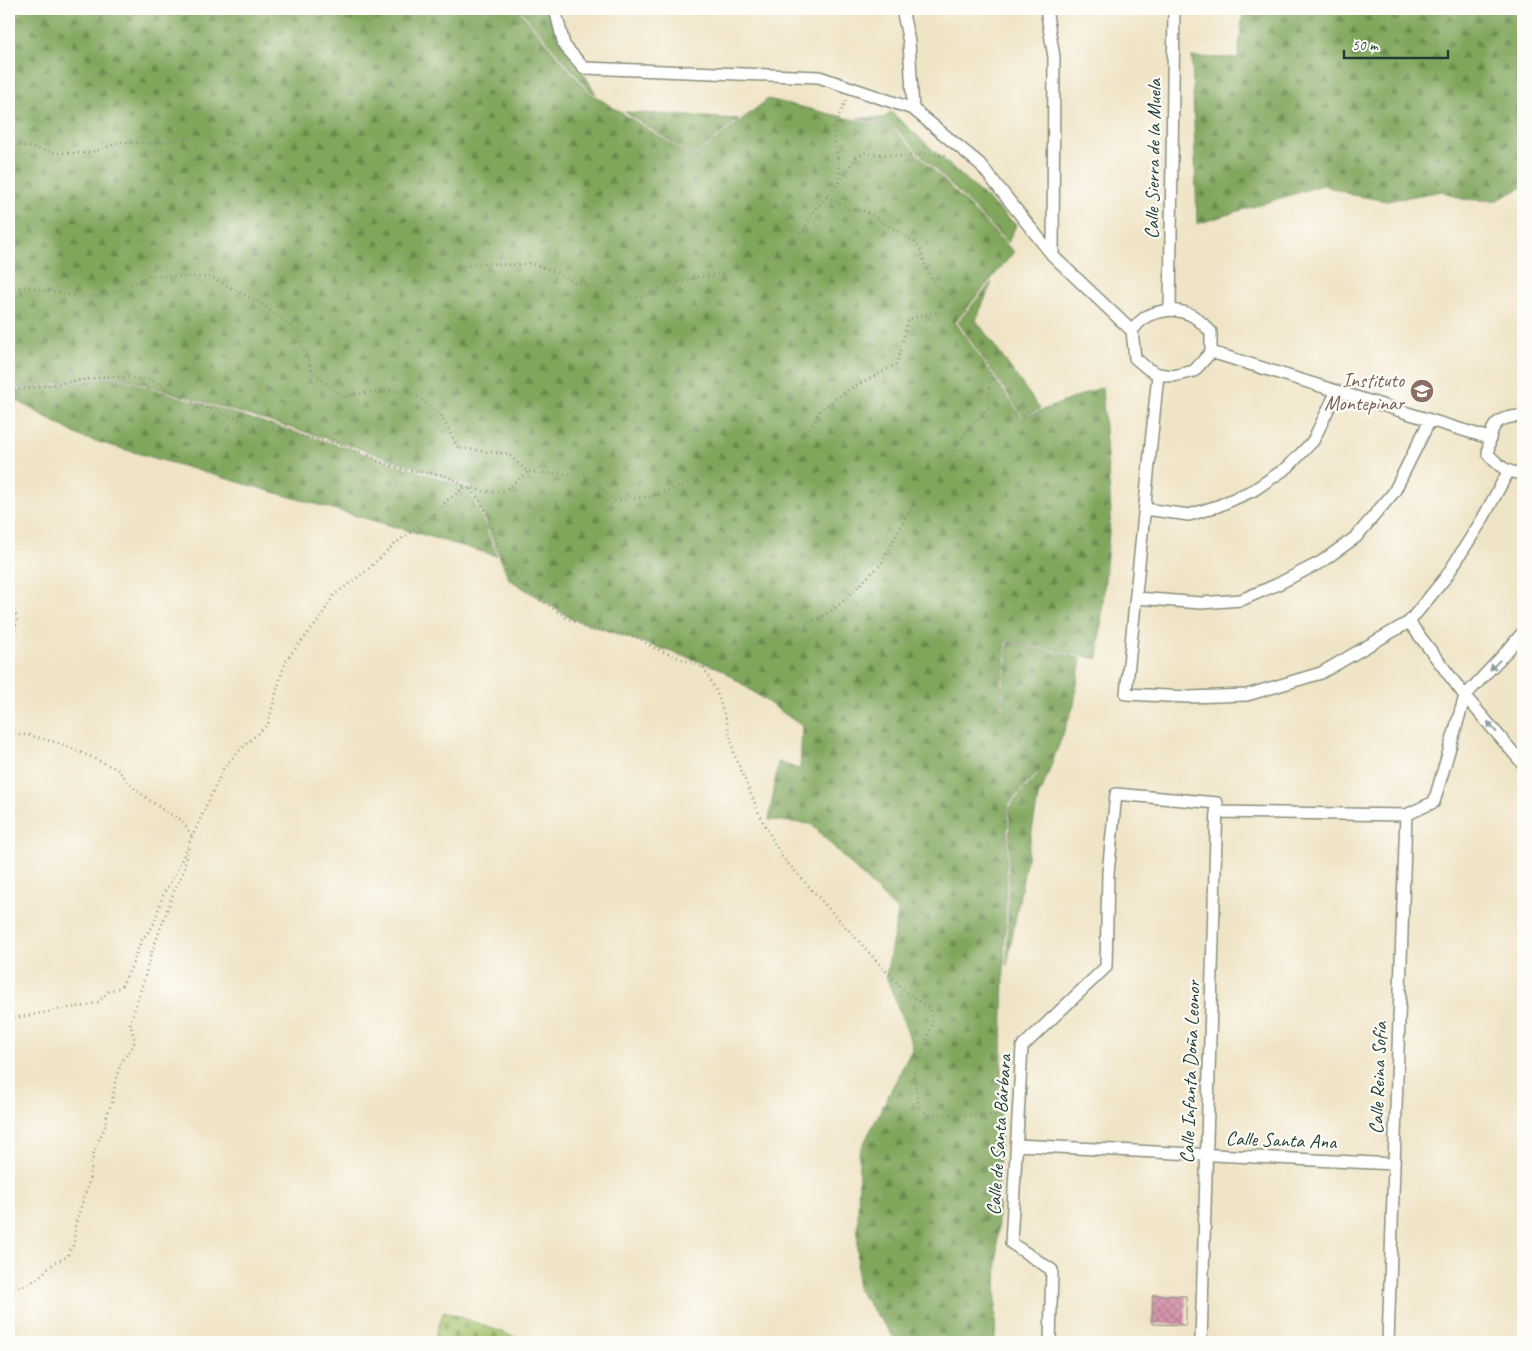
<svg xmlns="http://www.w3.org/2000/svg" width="1532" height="1351" font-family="Caveat,sans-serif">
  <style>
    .forest { fill: url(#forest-firs); stroke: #507248 }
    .cemetery { fill: url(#cemetery-stones); stroke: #607e4e }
    .building { fill: url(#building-cross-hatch) }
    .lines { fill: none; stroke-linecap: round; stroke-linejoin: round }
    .street-casing { stroke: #88907d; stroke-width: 14 }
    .path { stroke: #88907d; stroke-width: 2.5; stroke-dasharray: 1 4; stroke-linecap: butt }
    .street { stroke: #fff; stroke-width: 11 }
    .oneway { fill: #8f9e9a }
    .labels { text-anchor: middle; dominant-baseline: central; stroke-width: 4.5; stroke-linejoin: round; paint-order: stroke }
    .street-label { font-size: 20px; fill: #1f3d34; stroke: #fdfcf7 }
    .education-label { font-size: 20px; fill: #785e54; stroke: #fdfcf7; text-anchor: end }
  </style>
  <defs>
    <pattern id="forest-firs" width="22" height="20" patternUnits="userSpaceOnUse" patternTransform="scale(1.25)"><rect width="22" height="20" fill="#80a65c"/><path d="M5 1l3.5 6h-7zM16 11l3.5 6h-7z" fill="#68884d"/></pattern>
    <pattern id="cemetery-stones" width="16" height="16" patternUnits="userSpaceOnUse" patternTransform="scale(1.25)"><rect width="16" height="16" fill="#a1c068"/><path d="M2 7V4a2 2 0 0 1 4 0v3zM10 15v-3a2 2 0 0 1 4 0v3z" fill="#839d56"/></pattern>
    <pattern id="building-cross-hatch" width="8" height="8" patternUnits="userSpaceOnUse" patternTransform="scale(1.25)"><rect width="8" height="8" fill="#d693aa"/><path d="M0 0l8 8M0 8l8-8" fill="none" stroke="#ad798b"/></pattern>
  </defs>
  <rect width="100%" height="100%" fill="#fdfcf7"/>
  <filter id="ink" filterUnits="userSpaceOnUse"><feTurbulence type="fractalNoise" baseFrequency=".02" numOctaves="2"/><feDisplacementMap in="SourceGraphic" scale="10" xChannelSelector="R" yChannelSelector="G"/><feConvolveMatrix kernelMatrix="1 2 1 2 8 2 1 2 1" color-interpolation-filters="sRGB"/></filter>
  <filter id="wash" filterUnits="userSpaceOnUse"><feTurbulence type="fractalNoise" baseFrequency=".0096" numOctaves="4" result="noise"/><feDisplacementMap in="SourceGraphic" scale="20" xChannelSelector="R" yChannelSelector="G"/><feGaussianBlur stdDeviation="1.12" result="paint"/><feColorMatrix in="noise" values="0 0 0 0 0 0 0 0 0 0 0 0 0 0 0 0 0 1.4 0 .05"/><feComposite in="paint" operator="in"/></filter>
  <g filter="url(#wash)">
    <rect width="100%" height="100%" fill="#f0e4c6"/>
    <path class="forest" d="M9,9H519V11L587,91L693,158L768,99L893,129L1014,252L955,322L1022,418L1102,387L1111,510L1098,659L1006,640L1001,700L1036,774L1008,805L995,1342H897L857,1289L859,1153L913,1047L886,976L898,912L811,824L769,820L778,762L800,769L802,726L719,668L572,619L509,579L470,486L352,446L113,375L9,390Z
      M521,9H546L596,94L589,90L521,10Z
      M1243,9H1523V187L1495,201L1462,199L1442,191L1387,201L1353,195L1323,185L1197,224L1192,57L1238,58Z
      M625,112L739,119L693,156Z
      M891,112L1016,225L1008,243L895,128L857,118H884Z
      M992,282L976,320L1040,409L1023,416L958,322Z
      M113,377L351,449L468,488L497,556L81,437L9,396V392Z
      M1008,642L1081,658L1074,705L1041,792L1039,793L1007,965L1010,806L1038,775L1003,700Z"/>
    <path class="cemetery" d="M444,1311L529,1342H433Z"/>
    <g id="blocks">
      <path class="building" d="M1153,1295L1186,1296V1325L1152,1324Z"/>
    </g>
  </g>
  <g filter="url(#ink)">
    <use href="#blocks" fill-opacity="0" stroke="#88907d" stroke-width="1"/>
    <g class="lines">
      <g class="street-casing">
        <path id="street" d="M555,9L564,45L584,68L819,77L913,109L980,164L1053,256L1132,331
          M902,9L909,42L913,109
          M1046,9L1054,57L1053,256
          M1170,310L1174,9
          M1170,310C1192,312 1196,317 1211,332V352L1194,371L1173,376L1158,374L1148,369L1135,358L1132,331C1144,315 1150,313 1170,310Z
          M1211,352L1430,420L1489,438
          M1158,374L1126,694L1188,697L1247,695L1321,673L1409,622L1446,577L1482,520L1508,472
          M1523,416C1494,416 1490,427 1488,454C1500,467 1506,472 1523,474
          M1145,509L1189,515L1218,506L1254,490L1288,467L1313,441L1337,391
          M1136,598L1201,603L1241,600L1276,585L1321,562L1356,537L1394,492L1430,420
          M1409,622L1465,696L1523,764
          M1216,812L1406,815L1434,802L1465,696L1509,649L1523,632
          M1017,1145L1394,1164
          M1050,1342L1052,1270L1011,1243L1022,1047L1106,967L1108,873L1116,794L1217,803L1201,1342
          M1388,1342L1406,815"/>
      </g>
      <path class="path" d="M9,143L57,153H84L101,150L119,142L159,144L181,138L219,140L235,144L308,195L368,231L404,255L427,265L444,269L487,263L511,265L530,263L556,272L573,282L591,287L617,292L628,298L643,297L654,290L673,284L698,277L721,274L741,266L787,250L801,233L816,208L838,185L856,157L865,153L901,156L925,154L948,155
        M838,183L839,166L833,131L846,100
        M827,196L837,203L848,209L865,211L915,242L921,251L926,269L932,280L958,302L973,320L985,355L990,381L988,409L973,423L957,445L946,470L934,478L908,513L881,564L837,607L822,617L728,657L704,668L717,693L727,722L734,754L762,820L782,857L902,989L929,1008L933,1021L918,1065L914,1073L919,1110L930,1114L1007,1116
        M9,288L29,287L79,297L106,296L149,276L211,277L260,303L296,330L312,371L342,397L371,392L408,390L441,415L458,448L508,454L528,472L586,475L616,501L649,497L681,486L729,464L754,461L779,470L802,443L820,410L848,390L897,364L908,320L924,314L964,309
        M9,391L110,376L151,380L189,401L246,422L295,435L341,444L370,456L380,462L406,470L443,475L456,480L465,487
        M470,489L481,502L494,531L505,567L517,581L532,593L566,618L590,627L637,637L654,648L704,668
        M9,601C20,617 18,626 9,643
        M9,733L32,736L62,744L117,769L136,790L163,810L182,820L192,836
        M9,1018L27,1016L68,1008L87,1006L98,1002L109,991L121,987L132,965L141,941L153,926L164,893L177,870L224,767L241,749L268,724L281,675L287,659L319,620L334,595L366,571L396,543L431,517L446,501L465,487C501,495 499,496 528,472
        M9,1289L27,1285L39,1277L55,1262L67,1257L74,1243L75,1225L89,1182L94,1150L105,1127L107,1113L112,1103L115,1083L121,1062L130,1051L135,1041L130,1023L144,980L149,960L174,891L184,871L186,858L189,844"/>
      <use href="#street" class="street"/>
    </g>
    <defs><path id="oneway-solid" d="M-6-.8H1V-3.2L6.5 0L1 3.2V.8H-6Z" transform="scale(1.25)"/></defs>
    <g class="oneway">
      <use href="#oneway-solid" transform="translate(1495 665) rotate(134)"/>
      <use href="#oneway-solid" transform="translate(1492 727) rotate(-130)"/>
    </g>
  </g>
  <defs>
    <g id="school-disc" transform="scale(1.25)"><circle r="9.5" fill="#8d6e63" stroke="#fdfcf7"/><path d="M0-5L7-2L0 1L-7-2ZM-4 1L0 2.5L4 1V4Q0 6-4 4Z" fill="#fff"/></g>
  </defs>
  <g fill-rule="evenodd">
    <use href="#school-disc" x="1422" y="391"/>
  </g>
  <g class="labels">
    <g class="street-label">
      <text transform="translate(1153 159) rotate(-89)">Calle Sierra de la Muela</text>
      <text transform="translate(1190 1072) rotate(-88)">Calle Infanta Doña Leonor</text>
      <text transform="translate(1378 1078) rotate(-88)">Calle Reina Sofía</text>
      <text transform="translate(999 1135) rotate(-86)">Calle de Santa Bárbara</text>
      <text transform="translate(1281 1140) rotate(2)">Calle Santa Ana</text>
    </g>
    <g class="education-label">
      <text x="1404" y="380">Instituto<tspan x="1404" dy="23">Montepinar</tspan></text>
    </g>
  </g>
  <rect width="1532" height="1351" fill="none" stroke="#fdfcf7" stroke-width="30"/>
  <path d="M1344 50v8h104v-8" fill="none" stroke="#1f3d34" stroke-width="2.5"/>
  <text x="1352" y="50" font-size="15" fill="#1f3d34" stroke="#fdfcf7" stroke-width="4" paint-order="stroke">50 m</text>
</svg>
